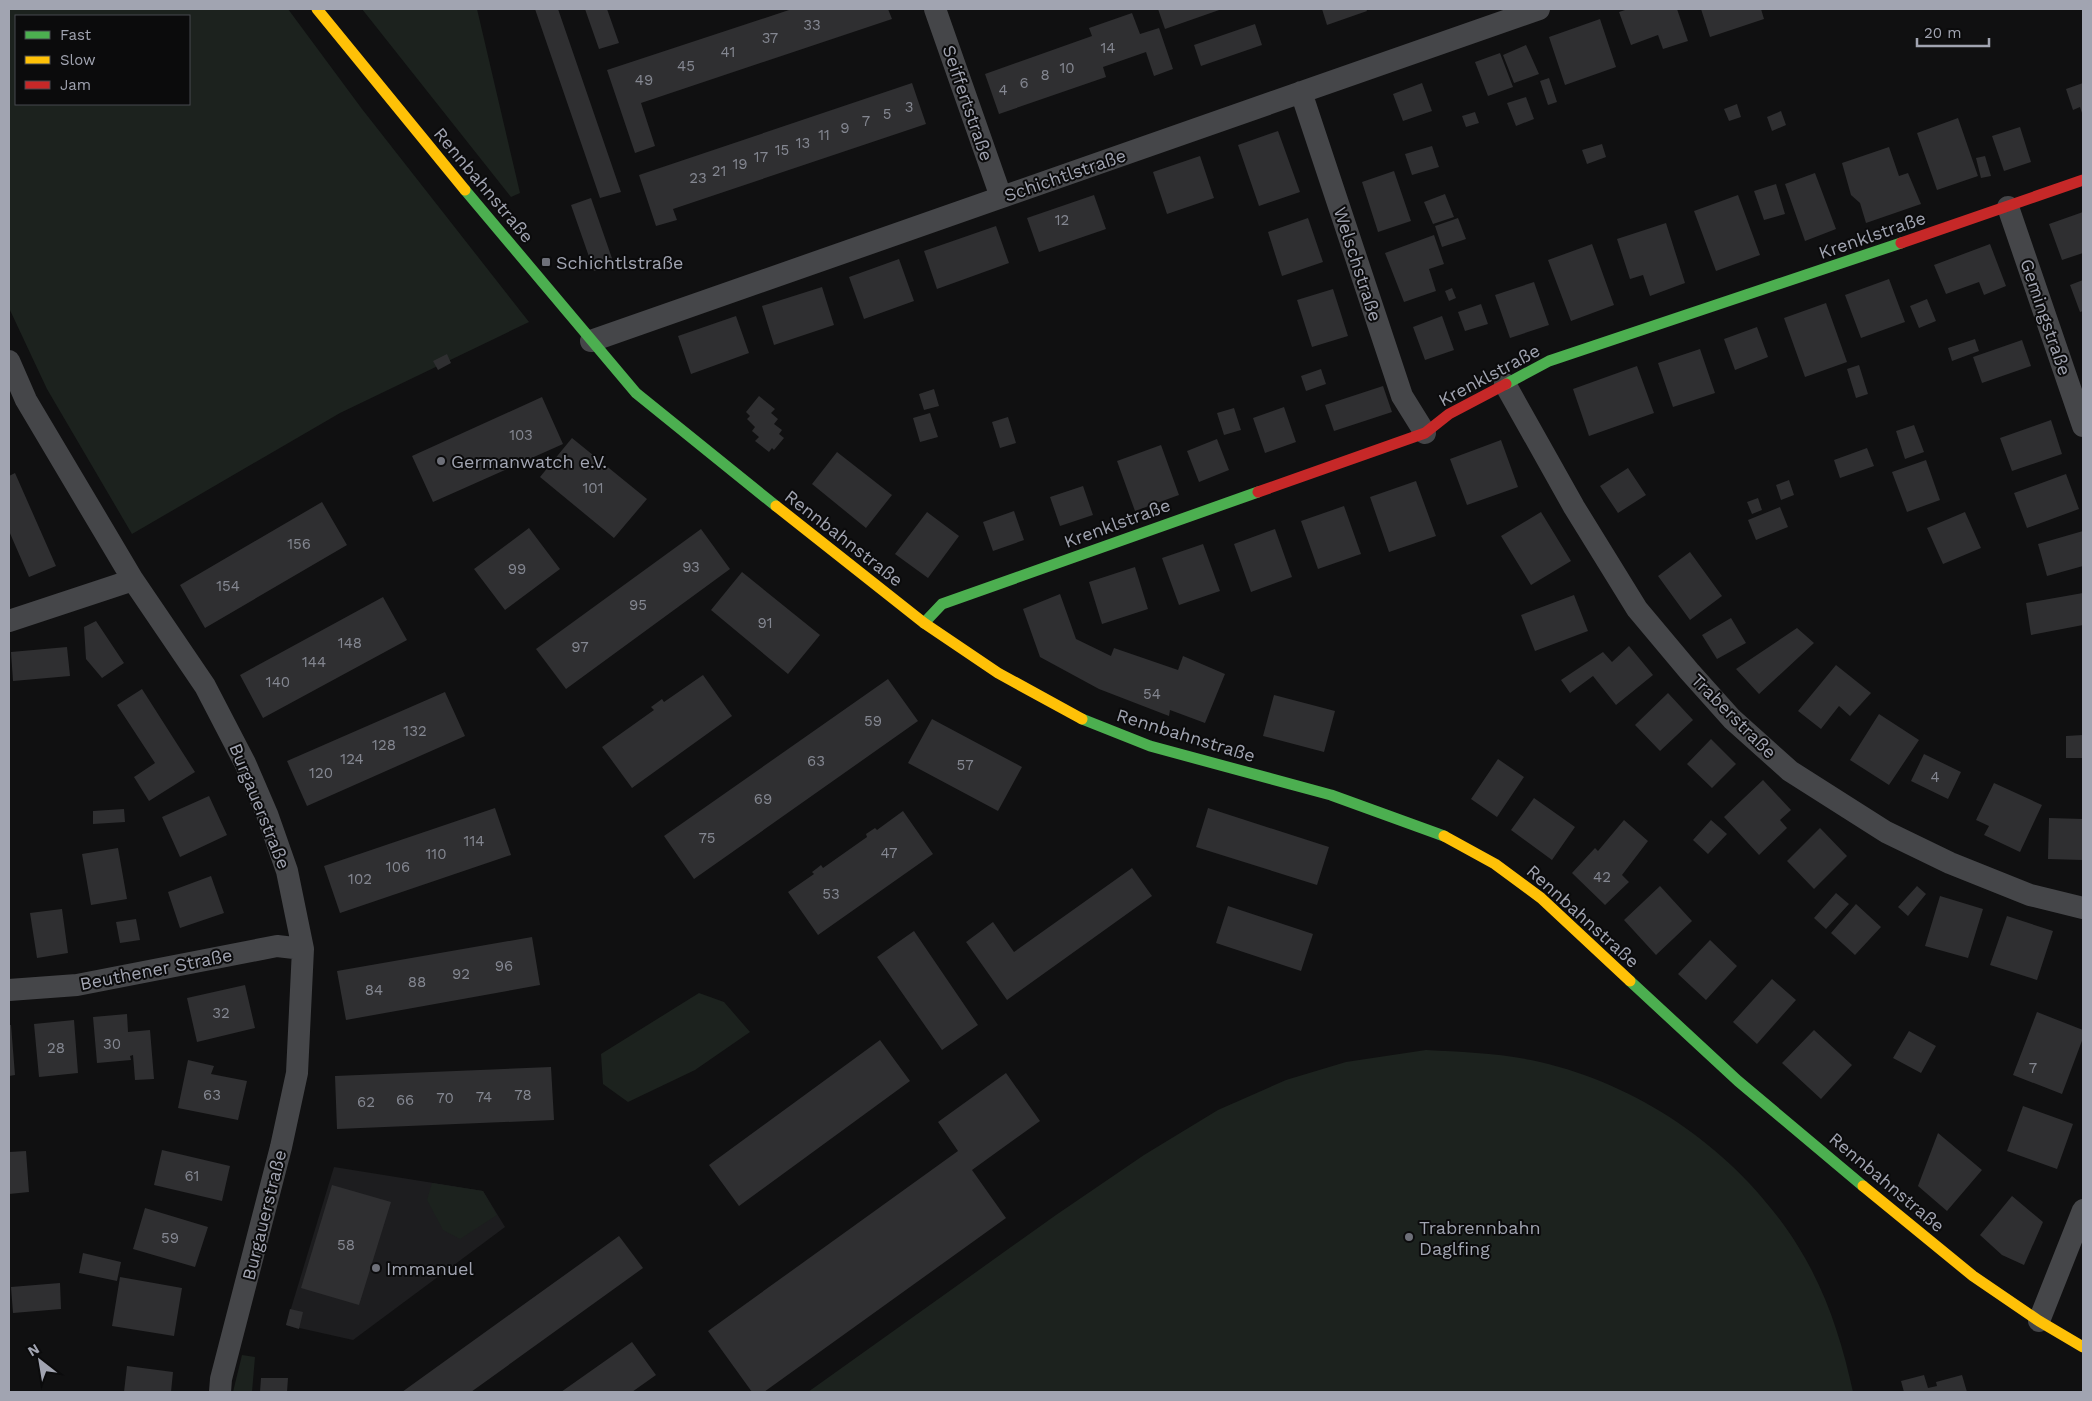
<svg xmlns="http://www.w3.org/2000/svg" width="2092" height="1401" font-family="'Work Sans',sans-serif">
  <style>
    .built { fill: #1d1d1f }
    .green { fill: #1c221e; fill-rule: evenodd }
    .building { fill: #2f2f31 }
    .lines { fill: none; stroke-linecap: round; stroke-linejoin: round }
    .street { stroke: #454649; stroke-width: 22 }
    .fast { stroke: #4caf50; stroke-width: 11 }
    .slow { stroke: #ffc107; stroke-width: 11 }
    .jam { stroke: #c62828; stroke-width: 11 }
    .poi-dot { fill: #6e7079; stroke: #0b0b0c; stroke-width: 2 }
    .labels { text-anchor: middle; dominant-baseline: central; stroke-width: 4; stroke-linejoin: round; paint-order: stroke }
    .number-label { font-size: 15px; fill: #848791 }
    .street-label { font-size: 18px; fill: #a1a4b1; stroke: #0b0b0c }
    .poi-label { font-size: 18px; fill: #a1a4b1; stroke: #0b0b0c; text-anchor: start }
  </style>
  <rect width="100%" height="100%" fill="#101011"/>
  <path class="built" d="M334,1167L483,1191L505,1227L353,1340L286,1325Z"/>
  <path class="green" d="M9,9H288L362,109L529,322L340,413L132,534L47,389L9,308ZM16,16H189V104H16Z
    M362,9H477L520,193L511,197Z
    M699,993L724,1002L750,1032L695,1070L628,1102L603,1084L601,1054Z
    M1426,1050C1461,1052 1497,1053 1531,1060C1643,1083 1748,1158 1805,1258C1829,1300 1843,1346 1853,1392H808L1056,1215L1144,1155L1218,1110L1286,1080L1346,1062Z
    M432,1183L483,1191L497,1215L460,1239L443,1230L427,1200Z
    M242,1355L255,1357L252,1392H233Z"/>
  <path class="building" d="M535,9H558L621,192L600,198Z
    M585,9H607L619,43L599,49Z
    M792,9H888L892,19L641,103L655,146L635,153L607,70Z
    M1158,9H1222L1165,29Z
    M1322,9H1366L1367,11L1327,25Z
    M1628,9H1677L1688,41L1663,49L1658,35L1631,45L1619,12Z
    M1701,9H1761L1764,19L1710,37Z
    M1132,13L1140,34L1159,28L1173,69L1154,76L1146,52L1103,67L1106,77L999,114L985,74L1092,36L1089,28Z
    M1600,19L1616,67L1565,85L1549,37Z
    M1255,24L1262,45L1201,66L1194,45Z
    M1526,45L1539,74L1514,83L1503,55Z
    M1500,53L1513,87L1488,96L1475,62Z
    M1549,78L1557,102L1548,105L1540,81Z
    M912,83L926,124L673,209L677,220L656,226L639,175Z
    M1422,83L1432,111L1403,121L1393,94Z
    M2083,83V116L2080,107L2073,110L2066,89Z
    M1526,97L1534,119L1516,126L1507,103Z
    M1737,104L1741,117L1729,121L1724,109Z
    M1781,111L1786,125L1772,131L1767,117Z
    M1475,112L1479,123L1466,127L1462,116Z
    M1958,118L1978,176L1937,190L1917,133Z
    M2020,127L2031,162L2004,171L1992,136Z
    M1278,131L1300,192L1259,206L1238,145Z
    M1602,144L1606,157L1587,164L1582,150Z
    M1432,146L1439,167L1412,175L1405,154Z
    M1889,147L1899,176L1908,173L1921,204L1866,223L1860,203L1851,195L1842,163Z
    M1200,156L1214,198L1167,214L1153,172Z
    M1985,156L1991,176L1981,178L1976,158Z
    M1394,171L1411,221L1378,232L1362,182Z
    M1815,173L1836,229L1805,241L1785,184Z
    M1776,184L1785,214L1764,220L1754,191Z
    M1445,194L1454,217L1433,224L1424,202Z
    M1094,195L1106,229L1039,252L1027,218Z
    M1738,195L1760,255L1716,271L1694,211Z
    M591,198L614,264L594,271L571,205Z
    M2083,212V253L2062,260L2049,224Z
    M1308,218L1323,262L1282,276L1268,232Z
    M1458,218L1466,239L1442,247L1435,226Z
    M1666,223L1685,283L1650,296L1643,275L1630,279L1617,239Z
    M996,226L1009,263L937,289L924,251Z
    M1434,235L1444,264L1429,269L1436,291L1404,302L1385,253Z
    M1592,244L1614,305L1571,321L1548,260Z
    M1990,244L2006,286L1984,295L1979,282L1946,294L1934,265Z
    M899,259L914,301L864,319L849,277Z
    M1889,279L1905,322L1861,338L1845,295Z
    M2083,280V311L2080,312L2070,285Z
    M1534,282L1549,325L1510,338L1495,295Z
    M822,287L834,325L774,345L762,306Z
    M1452,288L1456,298L1449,301L1445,291Z
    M1333,289L1348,336L1312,347L1297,300Z
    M1927,299L1936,321L1919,328L1910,306Z
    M1826,303L1847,362L1805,377L1784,318Z
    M1481,304L1488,324L1465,331L1458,312Z
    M736,316L749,353L691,374L678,336Z
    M1442,316L1454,350L1425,360L1413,327Z
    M1757,327L1768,357L1735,370L1724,339Z
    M1975,339L1979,351L1952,361L1948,348Z
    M2022,340L2031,366L1982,383L1973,357Z
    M1700,349L1715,393L1673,407L1658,363Z
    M447,354L451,363L438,370L433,361Z
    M1859,365L1868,394L1856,398L1847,369Z
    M1637,366L1654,413L1589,436L1573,389Z
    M1321,369L1326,384L1306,391L1301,376Z
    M1383,386L1392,412L1334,431L1325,405Z
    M934,389L939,406L924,410L919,394Z
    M759,396L775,409L771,413L778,419L774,424L782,430L779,434L784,438L774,450L772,448L769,452L755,441L759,437L752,431L755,427L747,419L750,416L746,412Z
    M542,397L563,444L433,502L412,456Z
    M1284,407L1296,442L1265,453L1253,418Z
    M1234,408L1241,430L1224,435L1217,413Z
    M930,413L938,437L920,442L913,418Z
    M1008,417L1016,443L1000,448L992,422Z
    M2051,420L2062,454L2012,471L2000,438Z
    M1914,425L1924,452L1905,459L1896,431Z
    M572,438L647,499L614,538L540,477Z
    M1217,439L1229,470L1199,482L1187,451Z
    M1501,440L1518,487L1467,505L1450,459Z
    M1161,445L1179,495L1135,511L1117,461Z
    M1867,448L1874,466L1840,478L1834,460Z
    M837,452L892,495L866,528L812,484Z
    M1926,460L1940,500L1907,512L1892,472Z
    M1628,468L1646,495L1618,513L1600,486Z
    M15,473L56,566L29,577L9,531V476Z
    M2066,474L2079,509L2027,528L2014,493Z
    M1789,480L1794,495L1781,500L1776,485Z
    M1416,481L1436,536L1389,552L1370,497Z
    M1083,486L1093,515L1060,526L1050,497Z
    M1758,498L1762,510L1752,514L1747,502Z
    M322,502L347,545L205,628L180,585Z
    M1344,506L1361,554L1318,569L1301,521Z
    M1780,507L1788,527L1756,540L1748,520Z
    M1014,511L1024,540L993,551L983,522Z
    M927,512L959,536L928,578L895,554Z
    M1541,512L1571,561L1531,585L1501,536Z
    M1965,512L1981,548L1943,564L1927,528Z
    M529,528L560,569L505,610L474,569Z
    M701,529L730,569L566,689L536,649Z
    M1275,529L1292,577L1251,592L1234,544Z
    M2083,531V566L2047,576L2038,544Z
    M1203,544L1220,591L1179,605L1162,558Z
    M1690,552L1722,596L1690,620L1658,576Z
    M1135,567L1148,609L1102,624L1089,582Z
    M742,572L820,635L788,674L711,610Z
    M2083,593V625L2031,635L2026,603Z
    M1060,594L1076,639L1111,656L1114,648L1178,670L1183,656L1225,674L1205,723L1170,710L1169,716L1099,689L1040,657L1023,609Z
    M1574,595L1588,631L1535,651L1521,615Z
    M383,597L407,640L263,718L240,675Z
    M1731,618L1746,643L1717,659L1702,635Z
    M96,621L124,663L102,678L86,659L84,627Z
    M1797,628L1814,643L1759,694L1736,669Z
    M1629,646L1653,675L1616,705L1593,676L1570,693L1561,680L1603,652L1612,662Z
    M67,647L70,676L13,681L11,652Z
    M1836,665L1871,693L1850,716L1839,706L1821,729L1798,711Z
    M703,675L732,716L632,788L602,747L654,710L651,707L662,699L664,702Z
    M888,679L918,721L694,879L664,836Z
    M142,689L195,772L149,801L134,777L155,763L117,705Z
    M445,692L465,736L307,806L287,761Z
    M1668,693L1693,720L1660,751L1635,725Z
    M1274,695L1335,711L1324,752L1263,736Z
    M1879,714L1919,740L1889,785L1850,760Z
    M932,719L1022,767L998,811L908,763Z
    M2083,735V758H2066V736Z
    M1711,739L1736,764L1712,788L1687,764Z
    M1924,754L1961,772L1948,799L1911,781Z
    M1498,759L1524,777L1497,817L1471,799Z
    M1763,780L1791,810L1780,820L1787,828L1759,855L1724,817Z
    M1994,783L2042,805L2020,852L1984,835L1989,826L1976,820Z
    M209,796L227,835L180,857L162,817Z
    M1534,798L1575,827L1552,860L1511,830Z
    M495,808L511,855L340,913L324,866Z
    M1208,808L1329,847L1317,885L1196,847Z
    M124,809L125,822L93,824V811Z
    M903,811L933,854L818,935L788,892L814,874L812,872L816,869L821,865L823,868L867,837L866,834L875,828L877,830Z
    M2049,818L2083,819V860L2048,859Z
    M1624,820L1648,841L1622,875L1629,882L1605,905L1572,873L1595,848L1598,851Z
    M1711,820L1727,834L1708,854L1693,840Z
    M1820,828L1847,856L1814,889L1787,861Z
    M118,848L127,899L91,905L82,854Z
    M1132,868L1152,896L1007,1000L966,942L993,922L1014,952Z
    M211,876L224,913L180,928L168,892Z
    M1660,886L1692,921L1656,955L1624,920Z
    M1917,886L1926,894L1908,916L1898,907Z
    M1836,893L1849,904L1826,929L1814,918Z
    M1940,896L1983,909L1968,958L1925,946Z
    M1856,904L1881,927L1855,955L1831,933Z
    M1228,906L1313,934L1301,971L1216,943Z
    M62,909L68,953L37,958L30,913Z
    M2007,916L2053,931L2037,980L1990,965Z
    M136,919L140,940L120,943L116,922Z
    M914,931L978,1025L942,1050L877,957Z
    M532,937L540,985L346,1020L337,971Z
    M1710,940L1737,966L1706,1000L1678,974Z
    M1772,979L1796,1000L1757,1044L1733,1022Z
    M245,985L255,1028L197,1042L187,998Z
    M2037,1012L2083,1030V1038L2062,1094L2013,1075Z
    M127,1014L128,1032L150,1030L154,1079L135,1080L133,1055L130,1056L131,1060L97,1063L93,1017Z
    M74,1020L78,1073L39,1077L34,1024Z
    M9,1025H11L15,1075L9,1076Z
    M1814,1030L1852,1065L1821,1099L1782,1063Z
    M1909,1031L1936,1046L1921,1073L1893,1058Z
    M880,1040L910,1081L739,1206L709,1165Z
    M188,1060L214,1066L211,1074L247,1081L238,1120L178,1108Z
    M551,1067L554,1120L337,1129L335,1076Z
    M1006,1073L1040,1121L972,1170L1006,1218L764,1392H752L708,1331L958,1151L938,1122Z
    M2023,1106L2073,1124L2057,1169L2007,1151Z
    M1938,1133L1982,1170L1947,1211L1918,1186Z
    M162,1150L230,1166L222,1201L154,1185Z
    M26,1151L29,1192L9,1194V1152Z
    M332,1185L391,1202L359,1305L301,1288Z
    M2012,1196L2043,1222L2024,1265L2002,1255L1980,1235Z
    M145,1208L208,1227L195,1267L133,1249Z
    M619,1236L643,1268L471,1392H402Z
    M83,1253L121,1262L117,1281L79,1273Z
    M120,1277L182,1288L174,1336L112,1326Z
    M60,1283L61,1309L13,1313L11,1287Z
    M290,1309L303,1312L299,1329L286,1325Z
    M632,1342L656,1375L632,1392H561Z
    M127,1366L173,1372L171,1392H124Z
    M1924,1375L1928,1388L1937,1386L1936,1382L1962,1375L1967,1392H1904L1901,1381Z
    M261,1378H288L287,1392H260Z"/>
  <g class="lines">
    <path class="street" d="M935,9L1001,197
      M1301,92L1402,396L1425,433
      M2008,207L2083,426
      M591,341L1539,9
      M9,361L26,400L133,580L205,686L245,763L267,814L287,871L303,949L297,1073L281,1147L221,1379L220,1392
      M1505,384L1574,507L1637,609L1689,671L1732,719L1790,771L1886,832L1950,863L2030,895L2083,908
      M9,621L133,580
      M9,990L77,985L277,946L303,949
      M2039,1321L2083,1210"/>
    <path class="fast" d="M465,190L636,393L776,506
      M1506,384L1549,361L1901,243
      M924,623L942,604L1258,492
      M1082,719L1150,746L1331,795L1444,836
      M1630,981L1738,1081L1863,1186"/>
    <path class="slow" d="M317,9L465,190
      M776,506L924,623L998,673L1082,719
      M1444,836L1495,864L1541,898L1630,981
      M1863,1186L1973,1276L2039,1321L2083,1347"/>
    <path class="jam" d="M1901,243L2083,180
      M1258,492L1425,433L1449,414L1506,384"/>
  </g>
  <g class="poi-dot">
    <rect x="541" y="257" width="10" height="10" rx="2.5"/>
    <circle cx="441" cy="461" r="5"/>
    <circle cx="1409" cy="1237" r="5"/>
    <circle cx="376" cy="1268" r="5"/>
  </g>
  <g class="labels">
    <g class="number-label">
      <text x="812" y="25">33</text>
      <text x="770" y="38">37</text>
      <text x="1108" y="48">14</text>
      <text x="728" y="52">41</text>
      <text x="686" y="66">45</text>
      <text x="1067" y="68">10</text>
      <text x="1045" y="75">8</text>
      <text x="644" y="80">49</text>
      <text x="1024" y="83">6</text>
      <text x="1003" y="90">4</text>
      <text x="909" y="107">3</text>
      <text x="887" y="114">5</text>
      <text x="866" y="121">7</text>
      <text x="845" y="128">9</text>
      <text x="824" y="135">11</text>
      <text x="803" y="143">13</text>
      <text x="782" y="150">15</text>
      <text x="761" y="157">17</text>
      <text x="740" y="164">19</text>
      <text x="719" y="171">21</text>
      <text x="698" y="178">23</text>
      <text x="1062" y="220">12</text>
      <text x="521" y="435">103</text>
      <text x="593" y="488">101</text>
      <text x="299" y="544">156</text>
      <text x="691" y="567">93</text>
      <text x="517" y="569">99</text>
      <text x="228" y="586">154</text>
      <text x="638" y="605">95</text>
      <text x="765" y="623">91</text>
      <text x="350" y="643">148</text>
      <text x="580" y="647">97</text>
      <text x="314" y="662">144</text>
      <text x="278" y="682">140</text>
      <text x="1152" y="694">54</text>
      <text x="873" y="721">59</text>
      <text x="415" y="731">132</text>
      <text x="384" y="745">128</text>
      <text x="352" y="759">124</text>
      <text x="816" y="761">63</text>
      <text x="965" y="765">57</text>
      <text x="321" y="773">120</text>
      <text x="1935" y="777">4</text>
      <text x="763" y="799">69</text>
      <text x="707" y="838">75</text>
      <text x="474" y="841">114</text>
      <text x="889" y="853">47</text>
      <text x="436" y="854">110</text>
      <text x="398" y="867">106</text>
      <text x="1602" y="877">42</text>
      <text x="360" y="879">102</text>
      <text x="831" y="894">53</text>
      <text x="504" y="966">96</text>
      <text x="461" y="974">92</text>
      <text x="417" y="982">88</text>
      <text x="374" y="990">84</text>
      <text x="221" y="1013">32</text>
      <text x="112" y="1044">30</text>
      <text x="56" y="1048">28</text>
      <text x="2033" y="1068">7</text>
      <text x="212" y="1095">63</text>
      <text x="523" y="1095">78</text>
      <text x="484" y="1097">74</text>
      <text x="445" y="1098">70</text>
      <text x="405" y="1100">66</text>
      <text x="366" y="1102">62</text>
      <text x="192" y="1176">61</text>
      <text x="170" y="1238">59</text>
      <text x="346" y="1245">58</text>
    </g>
    <g class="street-label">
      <text transform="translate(968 103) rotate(71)">Seiffertstraße</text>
      <text transform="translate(1065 175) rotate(-19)">Schichtlstraße</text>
      <text transform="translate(484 185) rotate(50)">Rennbahnstraße</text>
      <text transform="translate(1872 235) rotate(-19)">Krenklstraße</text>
      <text transform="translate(1358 264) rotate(72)">Welschstraße</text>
      <text transform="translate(2046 317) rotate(71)">Gemingstraße</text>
      <text transform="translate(1489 375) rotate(-28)">Krenklstraße</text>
      <text transform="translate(1117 523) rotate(-20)">Krenklstraße</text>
      <text transform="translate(844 538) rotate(38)">Rennbahnstraße</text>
      <text transform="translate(1734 716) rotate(45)">Traberstraße</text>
      <text transform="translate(1186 735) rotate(17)">Rennbahnstraße</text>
      <text transform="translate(260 806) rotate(68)">Burgauerstraße</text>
      <text transform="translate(1583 916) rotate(42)">Rennbahnstraße</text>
      <text transform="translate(156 969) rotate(-11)">Beuthener Straße</text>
      <text transform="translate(1887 1182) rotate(40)">Rennbahnstraße</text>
      <text transform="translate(264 1215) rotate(-76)">Burgauerstraße</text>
    </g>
    <g class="poi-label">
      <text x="556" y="262">Schichtlstraße</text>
      <text x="451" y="461">Germanwatch e.V.</text>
      <text x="1419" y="1227">Trabrennbahn<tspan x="1419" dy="21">Daglfing</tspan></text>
      <text x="386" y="1268">Immanuel</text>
    </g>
  </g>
  <rect width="2092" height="1401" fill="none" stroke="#a1a4b1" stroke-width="20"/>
  <rect x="15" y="15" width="175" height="90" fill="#0b0b0c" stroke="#47484e"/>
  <rect x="25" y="31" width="25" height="8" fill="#4caf50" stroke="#47484e"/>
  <text x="60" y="40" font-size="15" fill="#a1a4b1">Fast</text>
  <rect x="25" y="56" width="25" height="8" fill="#ffc107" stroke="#47484e"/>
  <text x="60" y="65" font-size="15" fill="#a1a4b1">Slow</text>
  <rect x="25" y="81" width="25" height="8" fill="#c62828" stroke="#47484e"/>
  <text x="60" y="90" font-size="15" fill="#a1a4b1">Jam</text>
  <g transform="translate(40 1361) rotate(329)" stroke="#0b0b0c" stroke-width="4" paint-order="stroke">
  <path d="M0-4L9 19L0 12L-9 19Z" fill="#a1a4b1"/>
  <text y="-8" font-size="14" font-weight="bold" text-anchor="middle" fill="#a1a4b1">N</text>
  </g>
  <path d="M1917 38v8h72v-8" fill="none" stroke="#a1a4b1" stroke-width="2.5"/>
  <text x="1924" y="38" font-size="15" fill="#a1a4b1" stroke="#0b0b0c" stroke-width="4" paint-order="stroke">20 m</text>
</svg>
